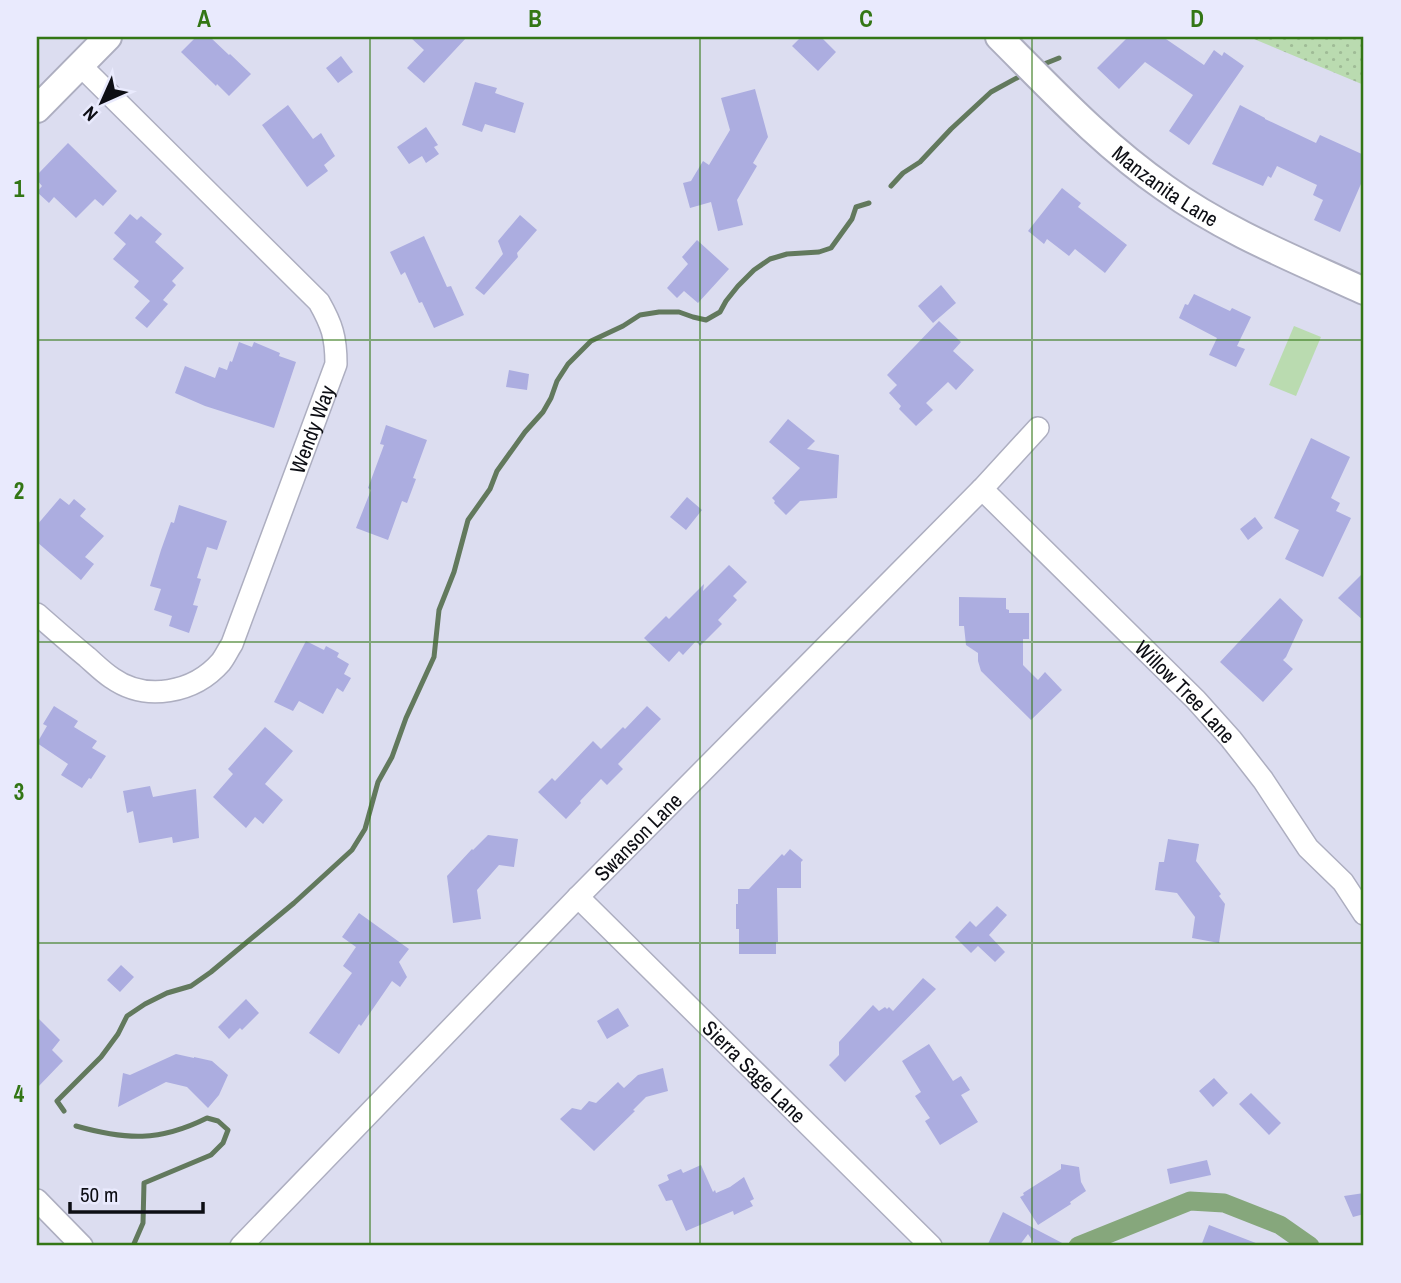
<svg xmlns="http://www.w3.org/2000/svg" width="1401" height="1283" font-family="'Archivo Narrow',sans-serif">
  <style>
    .grass { fill: url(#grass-dots) }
    .pitch { fill: #badbb0 }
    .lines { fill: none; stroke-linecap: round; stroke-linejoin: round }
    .stream { stroke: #62795d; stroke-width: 5 }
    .canal { stroke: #86a77c; stroke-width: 19 }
    .building { fill: #acade0 }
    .minor-casing { stroke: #adaec0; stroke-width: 24 }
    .tertiary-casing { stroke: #adaec0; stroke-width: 30 }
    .minor { stroke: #fff; stroke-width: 21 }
    .tertiary { stroke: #fff; stroke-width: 26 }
    .grid { fill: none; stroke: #337615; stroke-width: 2; stroke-opacity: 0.55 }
    .labels { text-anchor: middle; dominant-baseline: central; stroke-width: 6; stroke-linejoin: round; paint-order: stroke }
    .street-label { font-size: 21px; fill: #0d0e14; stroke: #e9eafd }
    .neatline { fill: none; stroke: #337615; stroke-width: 2.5 }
    .grid-label { font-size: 23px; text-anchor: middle; font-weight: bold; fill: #337615 }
  </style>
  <defs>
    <pattern id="grass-dots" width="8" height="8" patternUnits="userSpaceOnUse" patternTransform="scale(1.75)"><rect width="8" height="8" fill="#badbb0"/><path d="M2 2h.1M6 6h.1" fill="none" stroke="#9fbb96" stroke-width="1.8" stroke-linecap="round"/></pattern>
  </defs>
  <rect width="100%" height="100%" fill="#dcddf0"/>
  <path class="grass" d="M1249,37H1364V85Z"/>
  <path class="pitch" d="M1294,326L1321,337L1296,396L1269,385Z"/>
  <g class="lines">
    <path class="stream" d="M1039,66L1059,58
      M891,186L903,173L920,162L951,129L991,92L1024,74
      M64,1111L57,1101L101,1057L118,1034L127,1016L145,1004L167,993L191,986L211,972L294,903L352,850L365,829L378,782L392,757L406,718L434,657L439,610L454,572L468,520L490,489L497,471L525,432L543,412L551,398L557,381L568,364L591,341L623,326L640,315L659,312H679L693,317L706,320L720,312L726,301L738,286L754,270L770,259L787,254L819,252L831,248L852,219L856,207L869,203
      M76,1126C126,1140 159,1142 207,1118L218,1121L228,1130L223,1143L211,1155L144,1183L143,1223L133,1246"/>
    <path class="canal" d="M1078,1246L1190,1201L1224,1203L1280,1225L1310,1246"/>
  </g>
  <path class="building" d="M196,37H210L229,55L230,54L251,74L229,96L217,84L216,86L181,52Z
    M410,37H467L424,83L407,68L424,50Z
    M801,37H821L836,52L818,71L792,46Z
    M1128,37H1163L1204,65L1214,50L1222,56L1224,52L1244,66L1189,145L1169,131L1193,95L1145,62L1119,89L1097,68Z
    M341,56L353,72L338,83L326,68Z
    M475,82L497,88L495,93L524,103L515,133L485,124L482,132L462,125Z
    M755,89L768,137L753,163L757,166L737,200L743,225L718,231L711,202L690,208L683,183L691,181L703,161L709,165L730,130L721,98Z
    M288,105L313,139L321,133L335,156L324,165L328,171L307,187L262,125Z
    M1240,105L1265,118V119L1316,143L1320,135L1364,155V177L1340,232L1314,220L1323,200L1313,195L1317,185L1277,166L1271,178L1268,176L1263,186L1212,164Z
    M426,127L438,145L434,147L439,154L426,163L422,156L409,164L397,147Z
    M68,143L117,191L103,206L95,199L76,218L54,197L49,203L37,192L42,186L37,180V175Z
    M1062,188L1081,203L1078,207L1127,245L1105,273L1075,249L1069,256L1047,239L1044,244L1028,231Z
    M130,214L137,220L141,216L162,234L155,242L184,268L172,281L176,285L163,300L168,304L147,328L135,318L150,301L134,287L139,281L113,259L126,244L114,233Z
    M520,215L537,230L517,253L518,257L484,295L475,288L503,254L498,241Z
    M424,236L447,287L451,286L464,315L434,328L422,302L419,303L405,272L401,275L390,252Z
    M697,240L729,269L698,303L684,291L677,298L667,288L688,264L682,257Z
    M941,285L956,303L933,323L918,306Z
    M1194,294L1230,311L1232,308L1251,317L1237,346L1245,349L1236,367L1209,355L1217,338L1179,318L1185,304L1188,305Z
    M939,321L961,342L953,351L974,370L956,390L948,382L926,403L933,410L916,426L899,409L901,406L889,393L897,385L887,375Z
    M239,342L252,347L254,342L280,353L279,356L296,362L274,428L205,406L175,393L185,366L215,378L219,367L227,370L230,361L232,362Z
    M509,370L529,374L527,390L506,387Z
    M788,419L815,441L807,449L839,455L837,498L800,501L786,515L774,503L775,501L772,498L800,468L769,442Z
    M386,425L427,440L413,478L416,479L407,503L402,501L388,540L356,528L371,490L368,488L384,445L380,444Z
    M1311,438L1350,457L1331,498L1340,503L1336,511L1351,518L1323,577L1285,559L1299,530L1274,518Z
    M687,497L702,510L686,530L670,517Z
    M60,498L69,505L74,499L86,509L80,516L104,536L85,557L94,564L81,580L37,542V525Z
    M179,505L227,521L217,550L207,547L197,578L201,579L193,605L198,606L189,633L169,626L172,616L154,610L161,589L150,586L161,550L171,522L174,523Z
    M1255,517L1263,528L1248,540L1240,529Z
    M729,565L747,582L733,596L737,600L718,620L722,624L700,646L696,641L683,655L679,651L669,662L644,638L666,616L669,619L704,584L703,591Z
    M1364,572V621L1338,598Z
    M959,597L1006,598V609L1009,610V613H1029V639H1023V665L1038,680L1045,672L1062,690L1031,720L981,671L978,661V653L966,645L964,626H959Z
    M1280,598L1303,620L1286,657L1283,660L1293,669L1263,702L1220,662Z
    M306,641L324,650L326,646L339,653L337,657L349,664L344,674L351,678L343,692L337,688L323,714L299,701L293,711L274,702Z
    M54,706L78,721L74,727L97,741L92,748L106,756L91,779L89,778L82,788L61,775L68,764L37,743L47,726L43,724Z
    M647,706L661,719L618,764L623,769L607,785L601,779L580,801L581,803L566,819L538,792L552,778L555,781L593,741L601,749L623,727L625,729Z
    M265,727L293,751L265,784L283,800L263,824L255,817L246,828L213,797L233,774L228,769Z
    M150,786L153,797L196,789L199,838L173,843L172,837L139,843L133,811L127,813L123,791Z
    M488,835L518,839L514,867L499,865L477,890L481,919L453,923L447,876L472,849L473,850Z
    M1168,839L1199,844L1196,861L1221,894L1219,896L1225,904L1219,943L1192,938L1195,917L1177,893L1155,890L1159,862H1164Z
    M790,849L803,860L801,862V888H777L778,942H776V954H739V929H736V904H738V889H749L782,854L784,856Z
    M997,906L1007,915L989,935L1005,952L995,962L978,946L971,953L955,937L970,921L976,927Z
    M359,913L409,949L399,962L407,977L400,987L392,981L361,1026L359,1024L339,1054L309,1033L352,973L343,966L356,947L342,937Z
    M121,965L134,977L120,992L107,980Z
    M923,978L936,989L845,1082L829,1065L839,1055V1042L873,1005L879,1011L885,1007L887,1009L889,1007L893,1011Z
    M246,999L259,1013L242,1030L240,1028L229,1039L218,1027Z
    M618,1008L629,1026L607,1039L597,1021Z
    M37,1017L60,1040L52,1050L63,1061L37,1088Z
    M929,1044L953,1081L961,1076L970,1090L961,1095L978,1122L940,1145L925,1121L930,1118L915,1096L921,1092L902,1061Z
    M176,1054L194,1058V1057L212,1061L228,1075L219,1095L208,1108L187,1087L166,1082L118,1107L123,1073L130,1075Z
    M663,1068L668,1091L646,1097L633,1110L635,1111L594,1151L560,1119L572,1108L581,1110L589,1101L596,1103L618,1082L624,1088L638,1075Z
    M1214,1078L1228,1093L1213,1107L1199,1091Z
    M1251,1093L1281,1123L1269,1135L1239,1104Z
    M1207,1160L1211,1175L1170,1184L1167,1169Z
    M1061,1164L1079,1167L1081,1182L1086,1191L1070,1202L1071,1204L1038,1225L1020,1197L1024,1195L1023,1193L1061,1169Z
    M701,1165L713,1192L715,1190L716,1193L730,1187L744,1177L754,1199L750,1201L753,1206L734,1215L733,1211L686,1231L672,1200L666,1201L658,1185L669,1180L667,1175L681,1169L683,1173Z
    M1364,1193V1214L1353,1217L1344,1196Z
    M1003,1212L1020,1221L1068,1246H1036L1028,1234L1019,1246H987Z
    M1209,1225L1261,1245V1246H1201Z"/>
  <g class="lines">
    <g class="minor-casing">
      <g id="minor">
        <path id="s1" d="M982,489L1196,700L1231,739L1263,780L1308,848L1343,882L1364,914"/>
        <path id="s2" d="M37,614C53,628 70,643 87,657C95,664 103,672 112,678C146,702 194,693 221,662C225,657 228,650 232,644L336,364C336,337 332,325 319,302L81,66"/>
        <path id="s3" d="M578,897L931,1246"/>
        <path d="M37,1200L82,1246"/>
        <path id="s4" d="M241,1246L578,897L982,489L1038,428"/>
      </g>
    </g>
    <g class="tertiary-casing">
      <g id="tertiary">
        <path id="s5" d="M999,37C1052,90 1103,145 1165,188C1226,232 1297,260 1364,291"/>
        <path d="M37,109L108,37"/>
      </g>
    </g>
    <use href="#minor" class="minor"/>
    <use href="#tertiary" class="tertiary"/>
  </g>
  <path class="grid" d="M370,37V1246M700,37V1246M1032,37V1246M37,340H1364M37,642H1364M37,943H1364"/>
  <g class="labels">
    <g class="street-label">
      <text stroke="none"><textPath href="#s5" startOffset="224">Manzanita Lane</textPath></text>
      <text stroke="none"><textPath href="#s2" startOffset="469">Wendy Way</textPath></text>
      <text stroke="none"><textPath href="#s1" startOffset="287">Willow Tree Lane</textPath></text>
      <text stroke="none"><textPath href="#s4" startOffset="570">Swanson Lane</textPath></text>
      <text stroke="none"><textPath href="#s3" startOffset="248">Sierra Sage Lane</textPath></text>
    </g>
  </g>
  <rect width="1401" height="1283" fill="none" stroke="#e9eafd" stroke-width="77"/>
  <g transform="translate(102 102) rotate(225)" stroke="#e9eafd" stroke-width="5" paint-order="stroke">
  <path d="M0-5L12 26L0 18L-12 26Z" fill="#0d0e14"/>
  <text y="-10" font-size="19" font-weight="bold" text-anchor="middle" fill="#0d0e14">N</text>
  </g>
  <path d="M70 1202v10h133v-10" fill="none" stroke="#0d0e14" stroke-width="3.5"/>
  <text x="80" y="1202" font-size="21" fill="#0d0e14" stroke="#e9eafd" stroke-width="5" paint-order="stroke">50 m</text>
  <rect x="38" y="38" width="1324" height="1206" class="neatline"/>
  <g class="grid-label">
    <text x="204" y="27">A</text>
    <text x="535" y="27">B</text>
    <text x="866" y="27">C</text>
    <text x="1197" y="27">D</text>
    <text x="19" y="197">1</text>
    <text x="19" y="499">2</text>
    <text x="19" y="800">3</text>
    <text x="19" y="1102">4</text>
  </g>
</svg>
